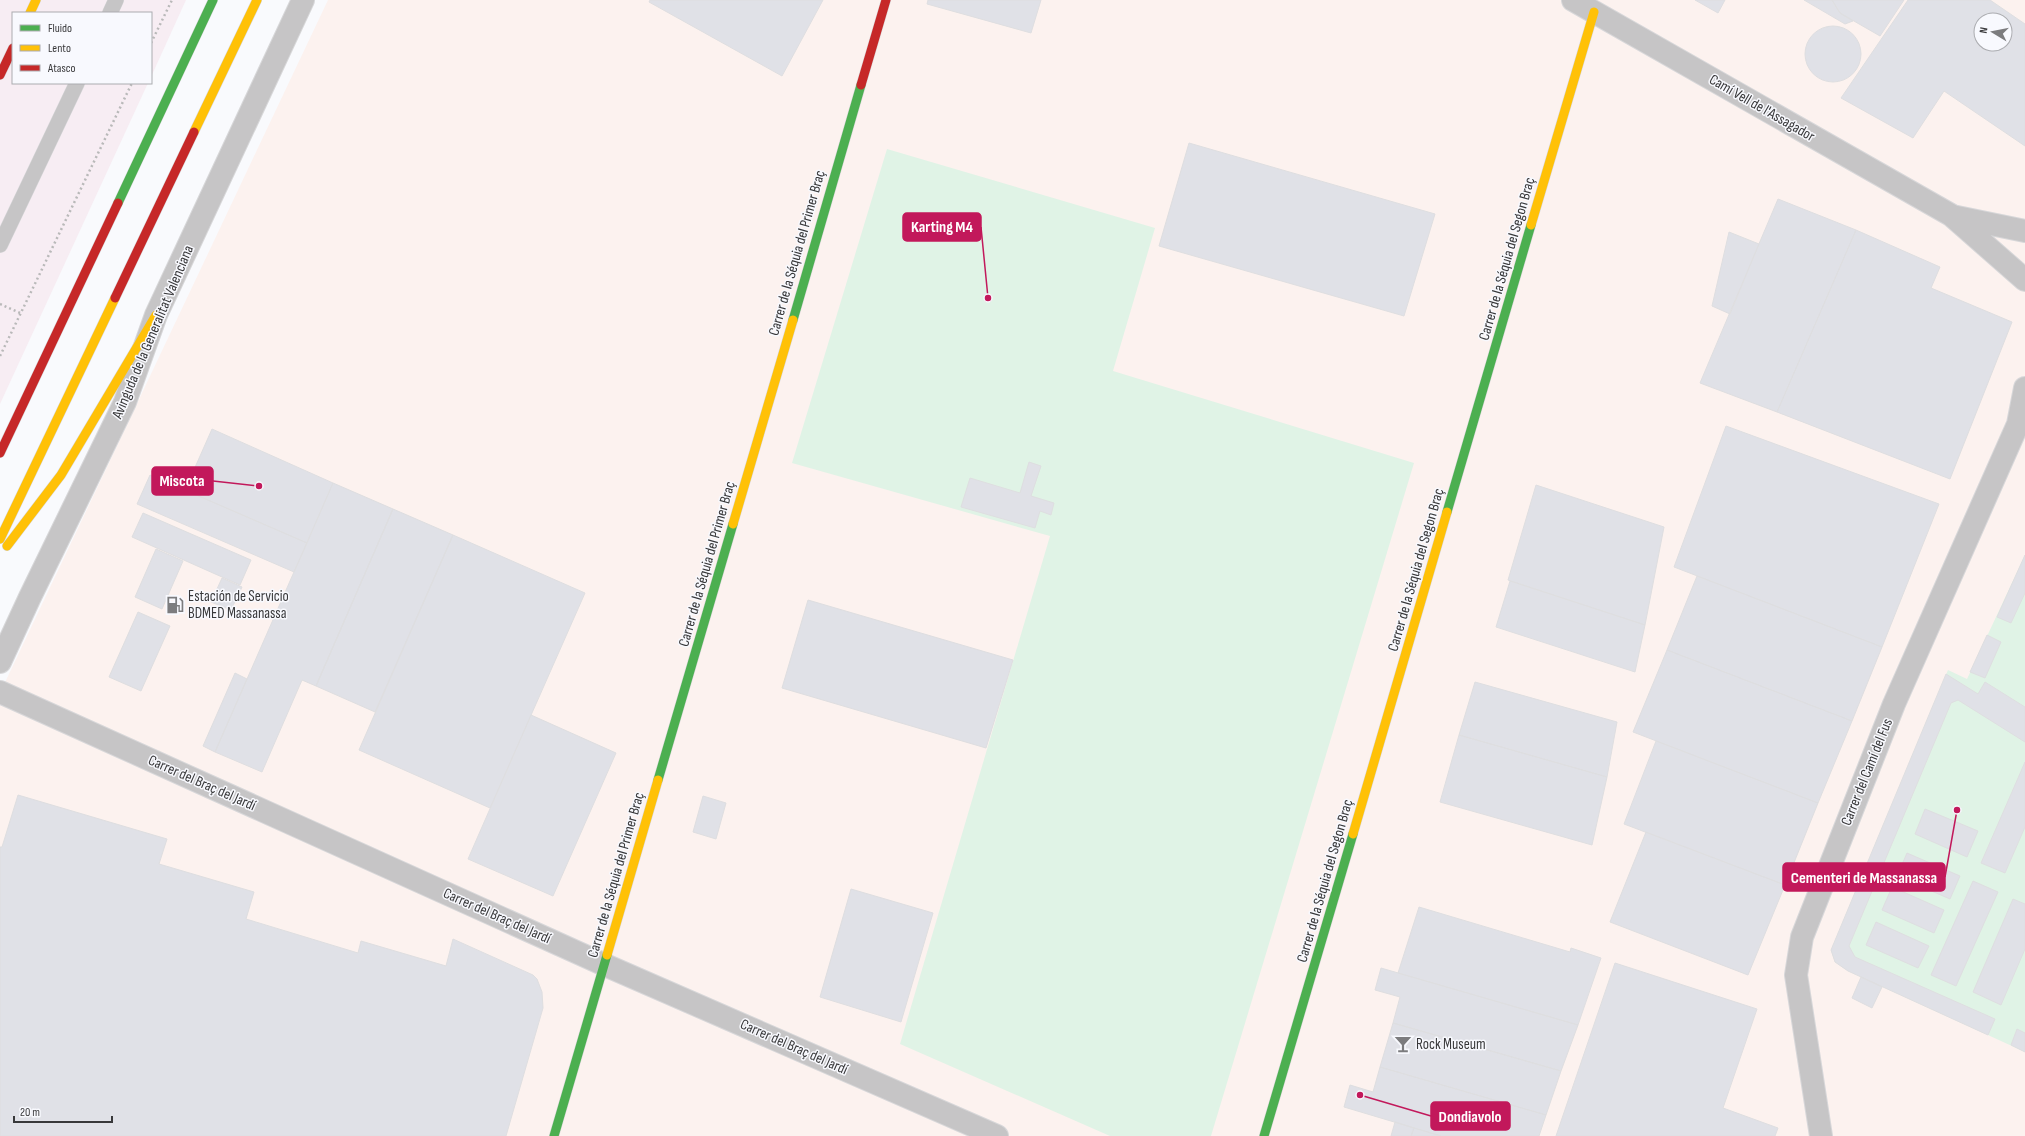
<svg xmlns="http://www.w3.org/2000/svg" width="2025" height="1136" font-family="'Sofia Sans Condensed',sans-serif">
  <style>
    .commercial { fill: #f7edf3 }
    .industrial { fill: #fcf2ef; fill-rule: evenodd }
    .green { fill: #e0f3e6 }
    .building { fill: #e0e1e7; stroke: #dedee0; fill-rule: evenodd }
    .lines { fill: none; stroke-linecap: round; stroke-linejoin: round }
    .lane-casing { stroke: #d7d7d9; stroke-width: 16 }
    .street-casing { stroke: #d7d7d9; stroke-width: 24 }
    .fast-casing { stroke: #d7d7d9; stroke-width: 10 }
    .slow-casing { stroke: #d7d7d9; stroke-width: 10 }
    .jam-casing { stroke: #d7d7d9; stroke-width: 10 }
    .path { stroke: #b9b9b9; stroke-width: 2.5; stroke-dasharray: 2 3; stroke-linecap: butt }
    .lane { stroke: #c6c5c6; stroke-width: 15 }
    .street { stroke: #c6c5c6; stroke-width: 22 }
    .fast { stroke: #4caf50; stroke-width: 9 }
    .slow { stroke: #ffc107; stroke-width: 9 }
    .jam { stroke: #c62828; stroke-width: 9 }
    .labels { text-anchor: middle; dominant-baseline: central; stroke-width: 3; stroke-linejoin: round; paint-order: stroke }
    .street-label { font-size: 15px; fill: #38383a; stroke: #f8f9fe }
    .poi-label { font-size: 15px; fill: #38383a; stroke: #f8f9fe; text-anchor: start }
    .leader { fill: none; stroke: #c2185b; stroke-width: 1.5 }
    .callout-dot { fill: #c2185b; stroke: #f8f9fe; stroke-width: 1.5 }
    .callout { fill: #c2185b; stroke: #c2185b; stroke-width: 1.5 }
    .callout-label { font-size: 16px; text-anchor: middle; font-weight: bold; fill: #fff }
  </style>
  <rect width="100%" height="100%" fill="#f9fafd"/>
  <path class="commercial" d="M0,0H186L151,77V13H13V83H148L0,404Z"/>
  <path class="industrial" d="M328,0H2025V1136H0V693ZM1981,20H2005V44H1981Z"/>
  <path class="green" d="M887,149L1155,228L1113,371L1414,463L1211,1136H1110L900,1044L1050,536L792,463Z
    M2025,555V1052L1848,971L1835,962L1831,950L1948,670L1967,679Z"/>
  <path class="building" d="M650,0H823L782,76L649,2Z
    M928,0H1041L1031,33L927,4Z
    M1695,0H1725L1718,13Z
    M1804,0H1832L1840,13L1853,21L1845,24Z
    M1832,0H1904L1880,36L1840,13Z
    M1908,0H1990L2025,24V146L1944,91L1913,138L1841,98ZM1981,20H2005V44H1981Z
    M1805 54a28 28 0 1 1 56 0a28 28 0 1 1-56 0Z
    M1189,143L1435,214L1404,316L1159,246Z
    M1778,199L1856,230L1777,412L1700,383Z
    M1856,230L1940,267L1931,288L2012,322L1950,479L1777,412Z
    M1729,232L1759,244L1730,314L1712,306Z
    M1726,426L1939,504L1882,647L1674,567Z
    M212,429L333,483L307,543L185,490Z
    M1029,462L1041,466L1031,496L1054,503L1051,515L1040,511L1035,528L961,507L970,478L1020,493Z
    M150,475L307,543L294,572L137,504Z
    M333,483L393,509L316,686L302,680L262,772L215,752Z
    M1536,485L1664,527L1645,625L1508,580Z
    M393,509L453,535L375,712L316,686Z
    M143,513L251,560L240,585L132,537Z
    M453,535L585,593L490,808L359,750Z
    M156,549L183,561L162,609L135,597Z
    M2025,555V593L2011,623L1997,617Z
    M1697,576L1882,647L1852,721L1667,650Z
    M222,578L242,587L231,610L211,602Z
    M1510,581L1645,625L1635,672L1496,627Z
    M808,600L1013,660L986,748L782,688Z
    M138,612L170,626L141,691L109,677Z
    M1987,635L2001,642L1985,678L1970,672Z
    M1667,650L1852,721L1818,803L1633,732Z
    M235,673L247,679L215,752L203,746Z
    M1946,674L1978,694L1985,682L2025,707V742L1958,700L1951,703L1849,946L1855,957L1995,1019L1988,1035L1848,971L1835,962L1831,950Z
    M1475,682L1617,722L1607,777L1459,735Z
    M531,715L616,753L553,896L468,859Z
    M1459,735L1607,777L1592,845L1440,802Z
    M1656,741L1818,803L1785,885L1624,824Z
    M2025,762V827L2005,873L1981,863Z
    M18,795L167,839L159,864L254,892L246,919L358,953L361,941L446,966L453,939L533,975L537,979L542,992L543,1008L506,1136H0V847H2Z
    M703,796L726,803L716,839L693,832Z
    M1925,809L1978,831L1967,857L1915,834Z
    M1646,832L1785,885L1748,975L1610,922Z
    M1907,853L1960,876L1950,899L1897,876Z
    M1973,881L1998,892L1956,986L1931,975Z
    M1892,887L1944,910L1934,933L1882,910Z
    M851,889L933,913L901,1022L820,997Z
    M2013,899L2025,904V949L2001,1005L1973,992Z
    M1419,907L1570,952L1571,948L1601,958L1578,1025L1398,973Z
    M1876,922L1929,946L1918,968L1866,945Z
    M1615,963L1757,1009L1723,1108L1778,1128L1775,1136H1556Z
    M1381,968L1578,1025L1561,1071L1393,1023L1400,997L1375,990Z
    M1861,977L1882,987L1872,1008L1852,998Z
    M1393,1023L1561,1071L1546,1115L1380,1067Z
    M2017,1029L2025,1033V1052L2011,1045Z
    M1380,1067L1546,1115L1539,1136H1441L1344,1107L1350,1085L1373,1092Z
    M1395,1122L1414,1128L1411,1136H1391Z
    M1414,1128L1441,1136H1411Z"/>
  <g class="lines">
    <g class="lane-casing">
      <path id="lane" d="M110,13L116,0
        M0,245L77,83"/>
    </g>
    <g class="street-casing">
      <path id="street" d="M1573,0L1951,215L2025,280
        M1952,216L2025,231
        M2018,424L2025,388
        M0,662L30,597L125,402L156,315L303,0
        M0,692L605,965L997,1136
        M1821,1136L1796,975L1802,937L1894,704L2018,424L2025,414"/>
    </g>
    <g class="fast-casing">
      <path id="fast" d="M118,203L213,0
        M793,320L861,85
        M1447,512L1531,225
        M658,780L733,524
        M554,1136L607,955
        M1264,1136L1353,834"/>
    </g>
    <g class="slow-casing">
      <path id="slow" d="M30,13L36,0
        M194,132L257,0
        M1531,225L1594,12
        M733,524L793,320
        M0,539L115,298
        M7,546L61,475L156,315
        M1353,834L1447,512
        M607,955L658,780"/>
    </g>
    <g class="jam-casing">
      <path id="jam" d="M0,75L13,48
        M861,85L886,0
        M115,298L194,132
        M0,453L118,203"/>
    </g>
    <path class="path" d="M151,43L172,0
      M0,304L20,313
      M0,356L132,83"/>
    <use href="#lane" class="lane"/>
    <use href="#street" class="street"/>
    <use href="#fast" class="fast"/>
    <use href="#slow" class="slow"/>
    <use href="#jam" class="jam"/>
  </g>
  <defs>
    <g id="fuel-bare" transform="scale(1.38)"><path d="M-5.5-6h7V0h2V4h1.3V-2.5L3-4.5l.8-.8L6-3V5H2.5V1h-1V6h-7ZM-4.2-4.7v3.2H.2V-4.7Z" fill="#7c7c7e" stroke="#f8f9fe" stroke-width="2.5" paint-order="stroke"/></g>
    <g id="bar-bare" transform="scale(1.38)"><path d="M-6-5H6L.8 .8V4.5H3.5V6h-7V4.5H-.8V.8Z" fill="#7c7c7e" stroke="#f8f9fe" stroke-width="2.5" paint-order="stroke"/></g>
  </defs>
  <g fill-rule="evenodd">
    <use href="#fuel-bare" x="175" y="605"/>
    <use href="#bar-bare" x="1403" y="1044"/>
  </g>
  <g class="labels">
    <g class="street-label">
      <text transform="translate(1762 108) rotate(30)">Camí Vell de l'Assagador</text>
      <text transform="translate(797 253) rotate(-74)">Carrer de la Séquia del Primer Braç</text>
      <text transform="translate(1507 259) rotate(-74)">Carrer de la Séquia del Segon Braç</text>
      <text transform="translate(153 332) rotate(-67)">Avinguda de la Generalitat Valenciana</text>
      <text transform="translate(707 564) rotate(-74)">Carrer de la Séquia del Primer Braç</text>
      <text transform="translate(1416 570) rotate(-74)">Carrer de la Séquia del Segon Braç</text>
      <text transform="translate(1867 772) rotate(-68)">Carrer del Camí del Fus</text>
      <text transform="translate(202 783) rotate(24)">Carrer del Braç del Jardí</text>
      <text transform="translate(616 875) rotate(-74)">Carrer de la Séquia del Primer Braç</text>
      <text transform="translate(1325 881) rotate(-74)">Carrer de la Séquia del Segon Braç</text>
      <text transform="translate(497 916) rotate(24)">Carrer del Braç del Jardí</text>
      <text transform="translate(794 1047) rotate(24)">Carrer del Braç del Jardí</text>
    </g>
    <g class="poi-label">
      <text x="188" y="596">Estación de Servicio<tspan x="188" dy="17">BDMED Massanassa</tspan></text>
      <text x="1416" y="1044">Rock Museum</text>
    </g>
  </g>
  <path class="leader" d="M988 298L981 227M259 486L213 481M1957 810L1945 877M1360 1095L1431 1116"/>
  <g class="callout-dot">
    <circle cx="988" cy="298" r="4"/>
    <circle cx="259" cy="486" r="4"/>
    <circle cx="1957" cy="810" r="4"/>
    <circle cx="1360" cy="1095" r="4"/>
  </g>
  <g class="callout">
    <rect x="903" y="213" width="78" height="28" rx="4"/>
    <rect x="152" y="467" width="61" height="28" rx="4"/>
    <rect x="1783" y="863" width="162" height="28" rx="4"/>
    <rect x="1431" y="1102" width="79" height="28" rx="4"/>
  </g>
  <g class="callout-label">
    <text x="942" y="232">Karting M4</text>
    <text x="182" y="486">Miscota</text>
    <text x="1864" y="883">Cementeri de Massanassa</text>
    <text x="1470" y="1122">Dondiavolo</text>
  </g>
  <rect x="12" y="12" width="140" height="72" fill="#f8f9fe" stroke="#abacb0"/>
  <rect x="20" y="25" width="20" height="6" fill="#4caf50" stroke="#abacb0"/>
  <text x="48" y="32" font-size="12" fill="#38383a">Fluido</text>
  <rect x="20" y="45" width="20" height="6" fill="#ffc107" stroke="#abacb0"/>
  <text x="48" y="52" font-size="12" fill="#38383a">Lento</text>
  <rect x="20" y="65" width="20" height="6" fill="#c62828" stroke="#abacb0"/>
  <text x="48" y="72" font-size="12" fill="#38383a">Atasco</text>
  <g transform="translate(1993 32) rotate(280)"><circle r="19" fill="#f8f9fe" stroke="#abacb0"/>
  <path d="M0-3L7 15L0 10L-7 15Z" fill="#7c7c7e"/>
  <text y="-6" font-size="11" font-weight="bold" text-anchor="middle" fill="#38383a">N</text>
  </g>
  <path d="M14 1116v6h98v-6" fill="none" stroke="#38383a" stroke-width="2"/>
  <text x="20" y="1116" font-size="12" fill="#38383a" stroke="#f8f9fe" stroke-width="3" paint-order="stroke">20 m</text>
</svg>
